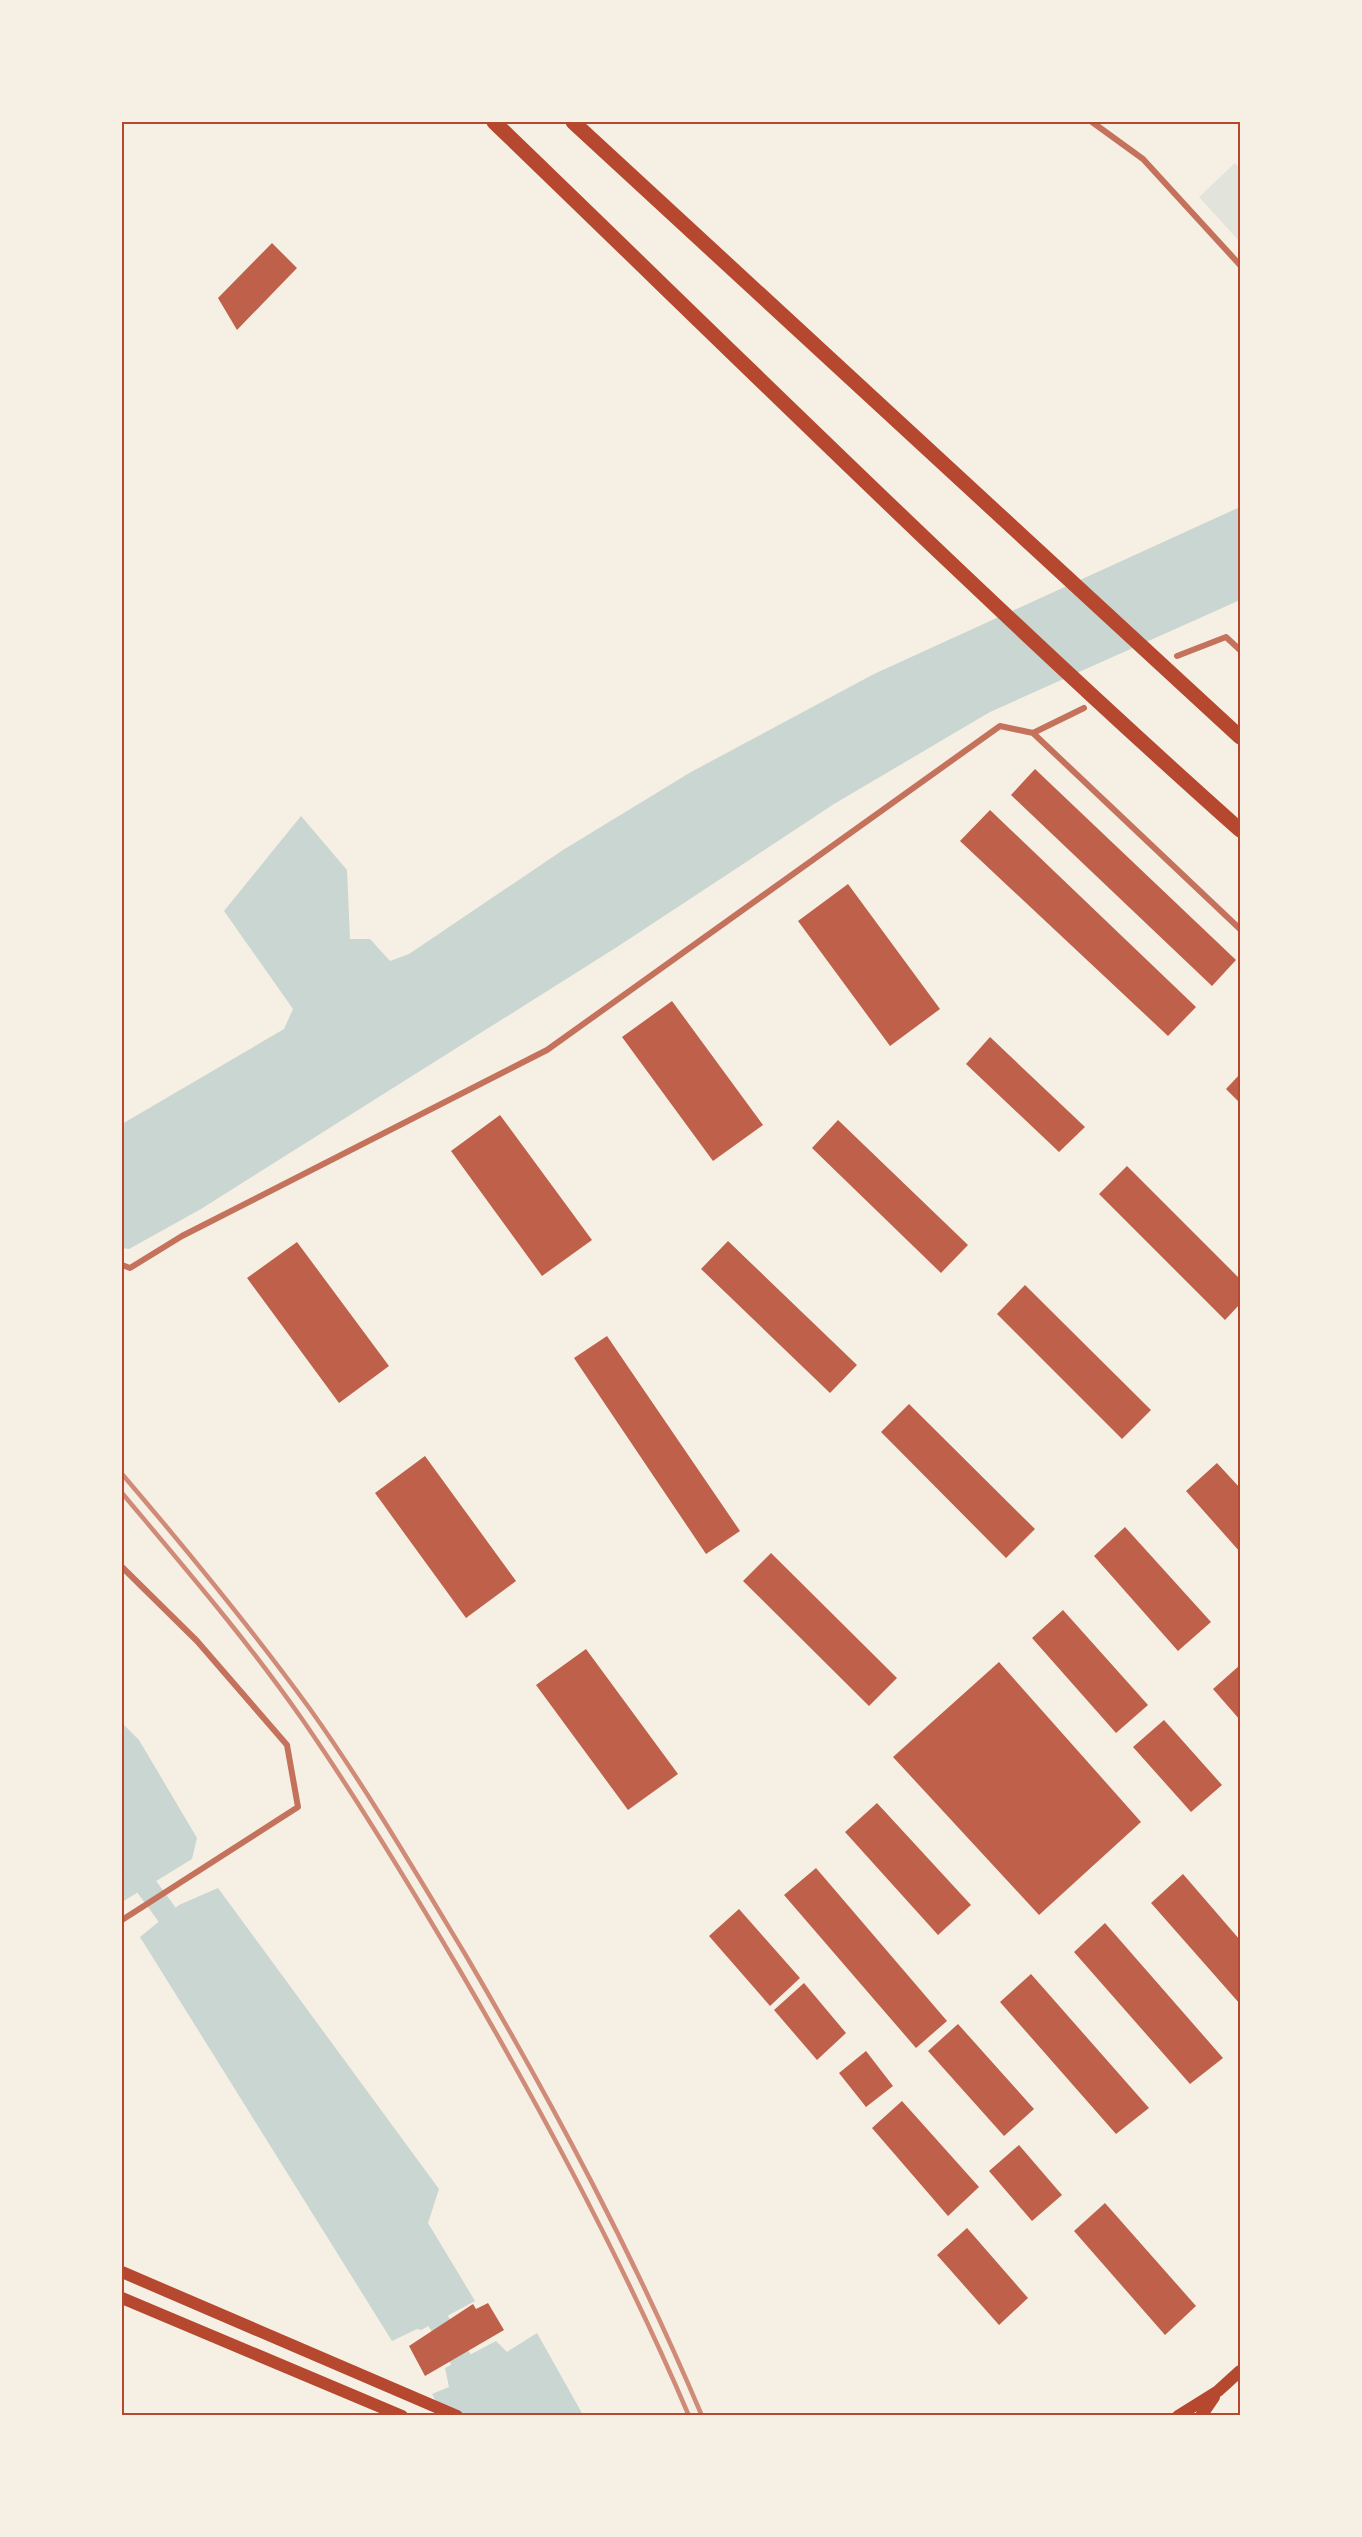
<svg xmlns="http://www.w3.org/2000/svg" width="1362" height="2537" font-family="Cabin,sans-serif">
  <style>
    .green { fill: #e2e4dc }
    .water { fill: #c9d6d2 }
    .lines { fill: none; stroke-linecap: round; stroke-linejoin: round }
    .canal { stroke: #c9d6d2; stroke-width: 22 }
    .building { fill: #bf614a }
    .minor { stroke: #c5725c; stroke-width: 6 }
    .secondary { stroke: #b5482f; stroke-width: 12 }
    .primary { stroke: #b5482f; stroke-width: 15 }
    .rail { stroke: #cf8b77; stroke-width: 4.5 }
    .neatline { fill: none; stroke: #b5482f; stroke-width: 2 }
  </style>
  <rect width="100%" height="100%" fill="#f6efe4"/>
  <path class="green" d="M1235,163L1240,169V242L1199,197Z"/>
  <path class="water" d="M1240,507V600L990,712L834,804L617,947L201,1209L129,1249L122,1248V1124L284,1029L293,1009L224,911L301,816L347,870L350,939H370L390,961L409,954L563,850L691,772L874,674Z
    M122,1723L139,1740L197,1838L192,1859L122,1902Z
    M218,1888L439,2189L428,2223L475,2301L421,2330L417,2329L392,2341L140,1937L179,1905Z
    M537,2333L583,2415H443L432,2394L449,2387L445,2368L496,2341L507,2352Z"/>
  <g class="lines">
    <path class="canal" d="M122,1853L185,1939
      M423,2295L494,2416"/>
  </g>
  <path class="building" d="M272,243L297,268L237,330L218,298Z
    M1035,769L1236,960L1212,986L1011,795Z
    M990,810L1196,1007L1168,1036L960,841Z
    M848,884L940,1009L890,1046L798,921Z
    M672,1001L763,1125L713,1161L622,1037Z
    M990,1037L1085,1127L1059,1152L966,1064Z
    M1240,1074V1103L1226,1089Z
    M500,1115L592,1240L542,1276L451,1151Z
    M838,1120L968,1245L941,1273L812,1148Z
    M1127,1166L1240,1279V1304L1225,1320L1099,1194Z
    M728,1241L857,1365L830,1393L701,1269Z
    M297,1242L389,1366L339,1403L247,1278Z
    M1025,1285L1151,1410L1122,1439L997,1314Z
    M607,1336L740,1531L706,1554L574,1358Z
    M909,1404L1035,1529L1006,1558L881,1432Z
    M425,1456L516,1581L466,1618L375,1493Z
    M1217,1463L1240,1488V1552L1186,1491Z
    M1125,1527L1211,1622L1178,1651L1094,1556Z
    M771,1553L897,1678L869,1706L743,1581Z
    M1063,1610L1148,1705L1116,1733L1032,1638Z
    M586,1649L678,1774L628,1810L536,1685Z
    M999,1662L1141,1822L1039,1915L893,1757Z
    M1240,1665V1720L1213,1689Z
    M1164,1720L1222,1785L1191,1812L1133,1747Z
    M877,1803L971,1905L938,1935L845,1832Z
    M816,1868L947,2021L916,2048L784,1895Z
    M1183,1874L1240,1940V2004L1151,1903Z
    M739,1909L800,1978L770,2006L709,1936Z
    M1105,1923L1223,2058L1190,2084L1074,1952Z
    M1031,1974L1149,2108L1116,2134L1000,2002Z
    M804,1983L846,2033L817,2060L774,2010Z
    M958,2024L1034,2109L1004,2136L928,2051Z
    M866,2051L893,2086L866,2107L839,2073Z
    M902,2101L979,2187L948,2216L872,2128Z
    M1019,2145L1062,2195L1032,2221L989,2171Z
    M1105,2203L1196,2306L1165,2335L1074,2231Z
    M967,2228L1028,2298L999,2325L937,2255Z
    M488,2303L504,2330L425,2376L409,2346L473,2304L476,2309Z"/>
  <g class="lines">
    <path class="minor" d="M1092,122L1143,159L1240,265
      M1177,656L1226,637L1240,650
      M1033,733L1084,708
      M122,1265L130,1268L182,1236L547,1050L1000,726L1033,733L1240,929
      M122,1567L197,1641L287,1745L298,1807L122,1920"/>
    <path class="secondary" d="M122,2272L457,2416
      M122,2298L402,2416
      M1178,2416L1218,2391L1240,2371
      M1201,2416L1214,2397"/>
    <path class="primary" d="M494,122C741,360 984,602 1240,830
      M573,122L1240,737"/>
    <path class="rail" d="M122,1474C187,1550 251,1628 310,1709C366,1788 415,1871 465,1954C553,2104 634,2255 702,2416
      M122,1493C184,1567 247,1640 302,1719C358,1800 409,1884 459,1969C544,2114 623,2261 689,2416"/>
  </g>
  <rect width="1362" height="2537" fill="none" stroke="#f6efe4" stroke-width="246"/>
  <rect x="123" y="123" width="1116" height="2291" class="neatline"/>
</svg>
